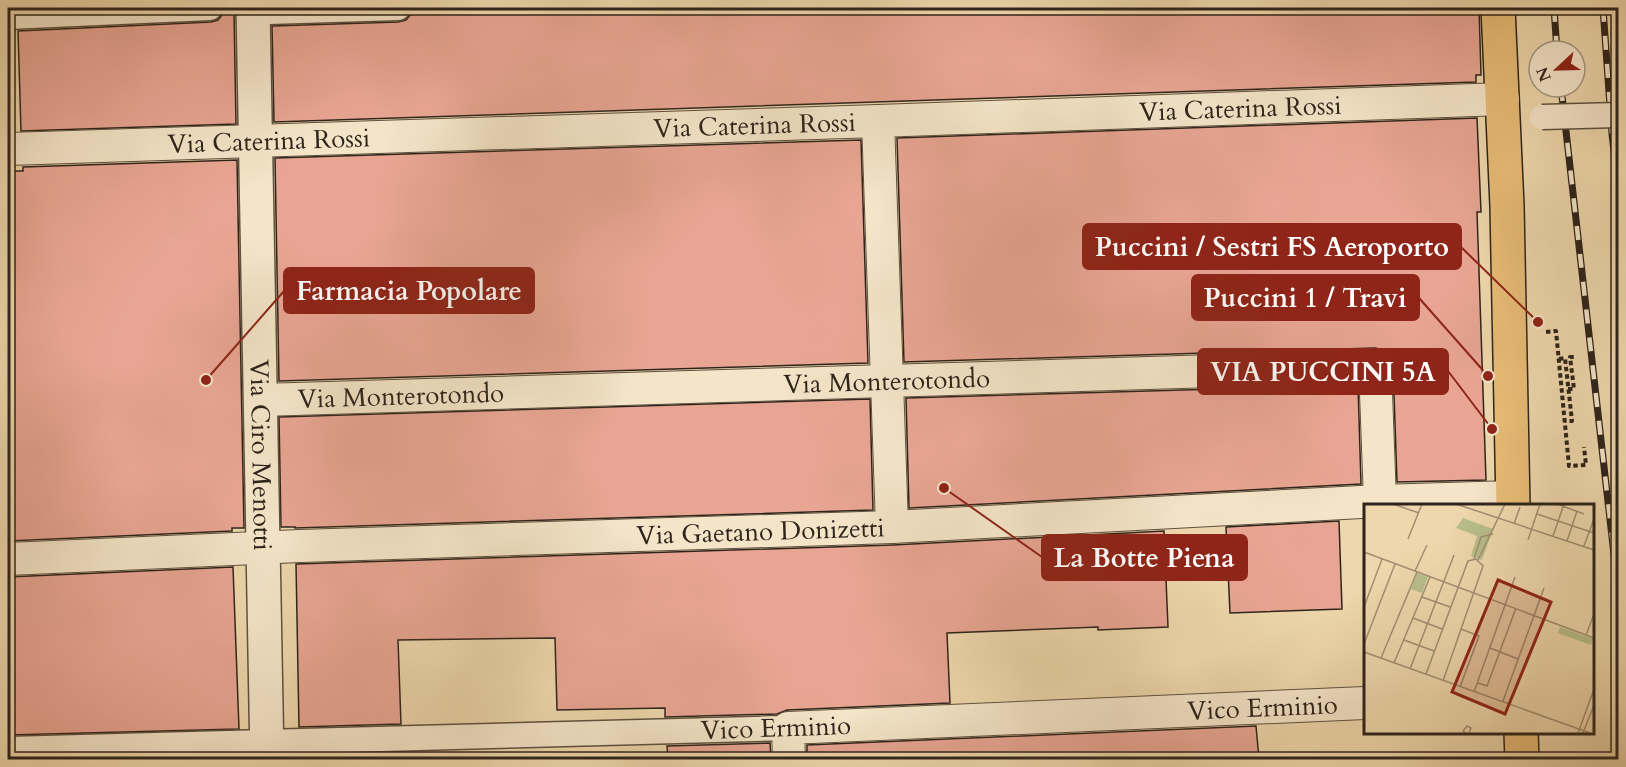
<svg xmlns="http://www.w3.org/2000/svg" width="1626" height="767" font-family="Cardo,serif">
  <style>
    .building { fill: #e8a593; stroke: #2e241b; stroke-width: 1.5 }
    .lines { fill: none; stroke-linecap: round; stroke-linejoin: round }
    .pedestrian-casing { stroke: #5e513f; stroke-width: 27 }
    .minor-casing { stroke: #5e513f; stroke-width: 34 }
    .tertiary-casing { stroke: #5e513f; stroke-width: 36 }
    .primary-casing { stroke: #2e241b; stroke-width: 36 }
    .path { stroke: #2e241b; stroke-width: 4; stroke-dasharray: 4.5 3; stroke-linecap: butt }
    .pedestrian { stroke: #f4e5c9; stroke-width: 24 }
    .minor { stroke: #f4e5c9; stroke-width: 32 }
    .tertiary { stroke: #f4e5c9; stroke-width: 33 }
    .primary { stroke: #e7bc76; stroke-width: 33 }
    .rail-casing { stroke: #2e241b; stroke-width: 7 }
    .rail { stroke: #f4e5c9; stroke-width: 4.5; stroke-dasharray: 14; stroke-linecap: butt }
    .pedestrian-bridge-casing { stroke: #5e513f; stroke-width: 27; stroke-linecap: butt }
    .pedestrian-bridge { stroke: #f4e5c9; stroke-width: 24 }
    .labels { text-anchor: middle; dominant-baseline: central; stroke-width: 4.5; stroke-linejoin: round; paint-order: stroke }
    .street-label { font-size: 26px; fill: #2e241b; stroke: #f4e5c9 }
    .inset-road { fill: none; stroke: #a18f72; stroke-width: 1.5 }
    .view { fill: #8f2418; fill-opacity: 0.15; stroke: #8f2418; stroke-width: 3 }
    .inset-edge { fill: none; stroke: #2e241b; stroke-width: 3 }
    .leader { fill: none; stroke: #8f2418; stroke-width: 2 }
    .callout-dot { fill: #8f2418; stroke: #f4e5c9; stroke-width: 2 }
    .callout { fill: #8f2418; stroke: #8f2418; stroke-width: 2 }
    .callout-label { font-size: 27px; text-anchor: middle; font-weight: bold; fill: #fff }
  </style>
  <rect width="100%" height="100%" fill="#eed7ac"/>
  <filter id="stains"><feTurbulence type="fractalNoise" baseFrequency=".00333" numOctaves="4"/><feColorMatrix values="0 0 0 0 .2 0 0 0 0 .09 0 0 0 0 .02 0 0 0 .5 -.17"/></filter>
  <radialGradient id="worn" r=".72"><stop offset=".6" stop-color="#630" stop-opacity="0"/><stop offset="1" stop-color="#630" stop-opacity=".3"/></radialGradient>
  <path class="building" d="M224,8H227L228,12H234L236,124L21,131L18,31L211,22L218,20L222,15Z
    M547,8H613V14L731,9V13L881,8H1479L1481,75H1476V82L274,122L272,26L398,22L406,20L411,14L512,11L511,9Z
    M1477,118L1481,212H1477L1486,480L1397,482L1393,365L1390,356L1384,350L1375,348L904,362L897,138Z
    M861,140L868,363L279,381L275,158Z
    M237,160L244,528H232V531L8,541V171H23V167Z
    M1358,385L1361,484L909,508L906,398Z
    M870,399L873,510L295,528V527H281L279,417Z
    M1339,521L1342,609L1230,613L1226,527Z
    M1164,531L1168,627L1098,630V627L947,633L950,703L787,710L777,714L665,717V708L557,710L555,638L398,640L401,724L299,727L296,564L893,545Z
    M233,567L239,729L8,735V577Z
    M1256,726L1259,759H807V745Z
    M770,743L771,759H668L667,746Z
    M401,753V759H299V755Z"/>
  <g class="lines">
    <g class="pedestrian-casing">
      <path id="pedestrian" d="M258,8L268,12L398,8
        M8,17L210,8
        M8,749L788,728"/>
    </g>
    <g class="minor-casing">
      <g id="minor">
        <path d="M878,121L892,527"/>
        <path id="s1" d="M8,149L878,121L1503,99"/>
        <path id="s2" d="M261,400L1375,366L1380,501"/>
        <path id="s3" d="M8,559L300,546L892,527L1380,501L1512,497"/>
        <path id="s4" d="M789,760L788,728L1365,703"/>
      </g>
    </g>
    <g class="tertiary-casing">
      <g id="tertiary">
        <path id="s5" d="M253,8L267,760"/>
      </g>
    </g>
    <g class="primary-casing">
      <path id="primary" d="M1498,8L1507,206L1513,506
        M1521,732L1522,760"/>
    </g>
    <path class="path" d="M1546,332L1556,331L1569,466L1586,465L1584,447
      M1559,359L1565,358L1572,421H1565
      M1568,389H1574L1570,357H1575"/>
    <use href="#pedestrian" class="pedestrian"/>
    <use href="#minor" class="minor"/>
    <use href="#tertiary" class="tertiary"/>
    <use href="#primary" class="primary"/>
    <g class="rail-casing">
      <path id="rail" d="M1554,8L1557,51
        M1603,8L1612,134L1618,187
        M1561,87L1618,590"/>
    </g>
    <use href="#rail" class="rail"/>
    <g class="pedestrian-bridge-casing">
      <path id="pedestrian-bridge" d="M1542,117L1618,115"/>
    </g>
    <use href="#pedestrian-bridge" class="pedestrian-bridge"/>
  </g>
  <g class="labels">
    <g class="street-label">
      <text stroke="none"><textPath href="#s1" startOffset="1233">Via Caterina Rossi</textPath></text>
      <text stroke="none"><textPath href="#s1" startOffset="747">Via Caterina Rossi</textPath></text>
      <text stroke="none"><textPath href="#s1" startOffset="261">Via Caterina Rossi</textPath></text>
      <text stroke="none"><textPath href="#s2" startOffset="626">Via Monterotondo</textPath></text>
      <text stroke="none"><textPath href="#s2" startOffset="140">Via Monterotondo</textPath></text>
      <text stroke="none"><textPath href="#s5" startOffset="447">Via Ciro Menotti</textPath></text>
      <text stroke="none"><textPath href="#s3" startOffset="753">Via Gaetano Donizetti</textPath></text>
      <text stroke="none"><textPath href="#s4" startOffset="507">Vico Erminio</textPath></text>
      <text transform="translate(776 728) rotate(-2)">Vico Erminio</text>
    </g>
  </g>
  <g transform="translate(1364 504)">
    <rect width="230" height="230" fill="#eed7ac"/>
    <path d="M99,14L129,25L118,56L107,52L113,32L92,24ZM53,69L64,73L58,89L47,85ZM196,123L229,135L227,141L194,129Z" fill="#b7be8a"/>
    <path class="inset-road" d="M29,0L55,9M92,0L230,46M193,0L220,10M173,10L230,29M150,20L156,3M189,32L200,0M44,35L58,0M164,36L176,0M203,37L213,7M220,42L230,15M0,48L230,134M110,55L117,33L129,30M114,56L141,0M51,67L63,41M58,93L86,103M0,103L18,55M49,114L78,125M222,131L230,110M40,136L70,147M0,140L31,60M126,144L154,155M0,148L226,229M17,154L53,68M30,159L66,73M46,165L90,51M62,170L104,57L112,55L119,62L79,177M114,179L123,182L152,104M96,183L115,132L97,125M110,188L151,73M139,197L180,84M102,229L99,227L103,222L107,224L105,229M214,229L230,185M219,229L230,201"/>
    <path class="view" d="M134,76L187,98L141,210L88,188Z"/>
    <rect width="230" height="230" class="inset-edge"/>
  </g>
  <path class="leader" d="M1538 322L1461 247M206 380L284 291M1488 376L1419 298M1492 429L1448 371M944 488L1042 557"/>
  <g class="callout-dot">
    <circle cx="1538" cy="322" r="6"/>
    <circle cx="206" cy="380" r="6"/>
    <circle cx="1488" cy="376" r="6"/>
    <circle cx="1492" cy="429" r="6"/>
    <circle cx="944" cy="488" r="6"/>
  </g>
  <g class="callout">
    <rect x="1083" y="224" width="378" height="45" rx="6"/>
    <rect x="284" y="268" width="250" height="45" rx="6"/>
    <rect x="1192" y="275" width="227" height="45" rx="6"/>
    <rect x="1198" y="349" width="250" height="45" rx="6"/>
    <rect x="1042" y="535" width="205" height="45" rx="6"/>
  </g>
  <g class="callout-label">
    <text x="1272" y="256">Puccini / Sestri FS Aeroporto</text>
    <text x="409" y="300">Farmacia Popolare</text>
    <text x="1305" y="307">Puccini 1 / Travi</text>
    <text x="1323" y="381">VIA PUCCINI 5A</text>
    <text x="1144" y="567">La Botte Piena</text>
  </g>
  <rect width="1626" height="767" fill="none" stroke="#eed7ac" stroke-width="30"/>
  <rect x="9" y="9" width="1608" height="749" fill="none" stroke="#2e241b" stroke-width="3"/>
  <rect x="15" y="15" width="1596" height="737" fill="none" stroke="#2e241b" stroke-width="1.5"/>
  <g transform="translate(1557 69) rotate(248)"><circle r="28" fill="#f4e5c9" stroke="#a59883" stroke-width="1.5"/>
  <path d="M0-4.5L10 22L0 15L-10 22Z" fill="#8f2418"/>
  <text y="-9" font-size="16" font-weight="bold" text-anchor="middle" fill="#2e241b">N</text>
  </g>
  <rect width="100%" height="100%" filter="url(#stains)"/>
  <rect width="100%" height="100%" fill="url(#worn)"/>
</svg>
